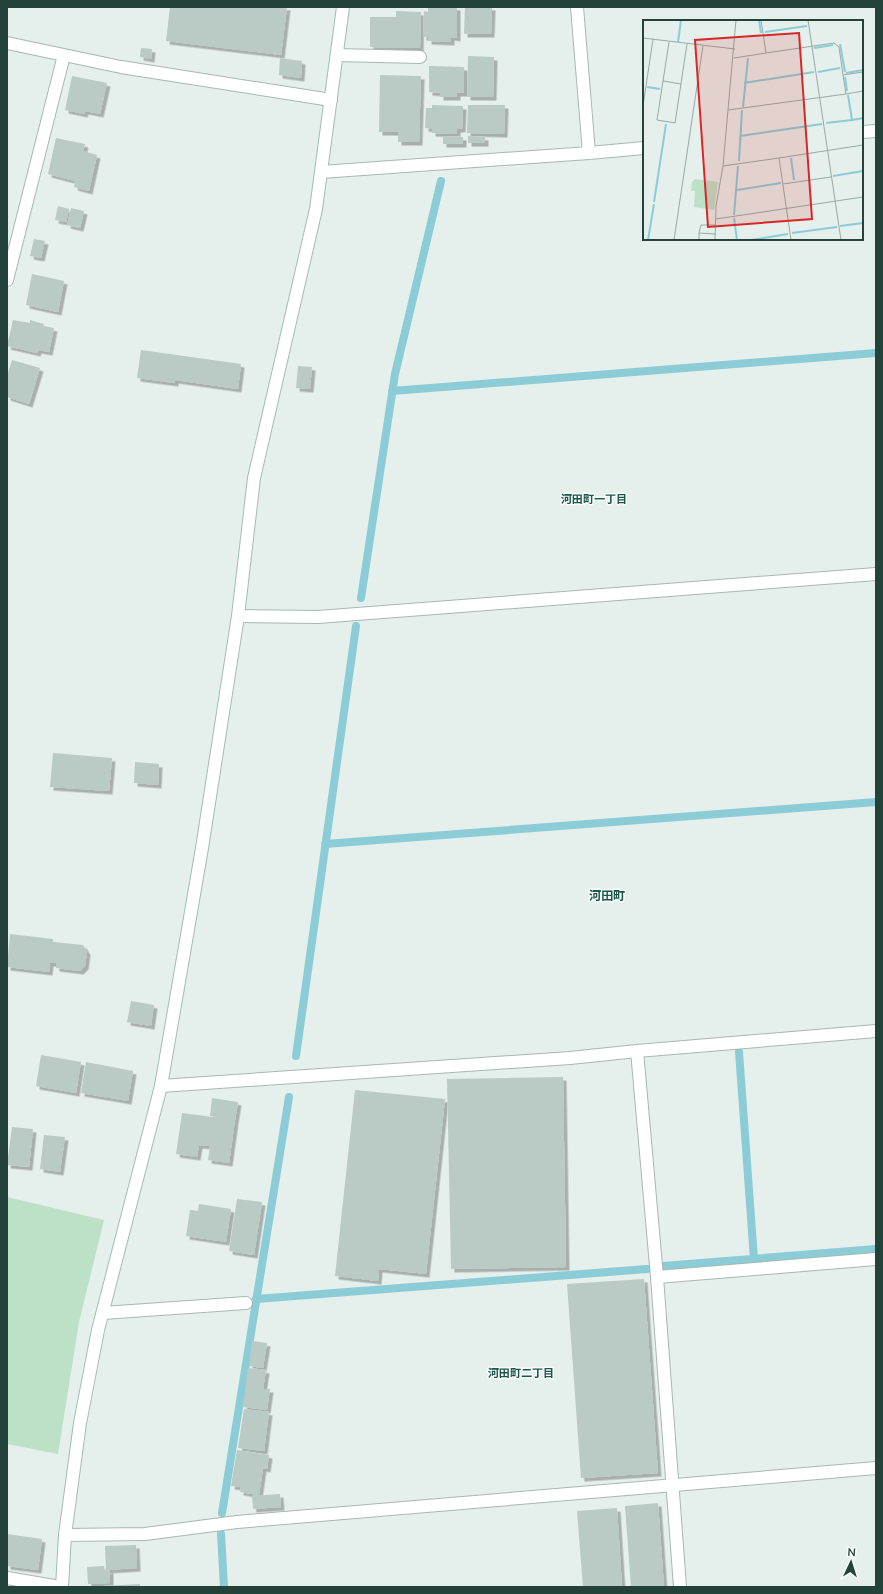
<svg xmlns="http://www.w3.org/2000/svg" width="883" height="1594" font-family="Mulish,'Noto Sans JP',sans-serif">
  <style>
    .green { fill: #bde1c7 }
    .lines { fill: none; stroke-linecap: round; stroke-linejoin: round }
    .stream { stroke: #8bccd7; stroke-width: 8 }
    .building { fill: #bacac4; filter: url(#shadow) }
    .lane-casing { stroke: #a7b8b2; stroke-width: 14 }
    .street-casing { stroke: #a7b8b2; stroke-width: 14 }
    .secondary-casing { stroke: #a3bcb3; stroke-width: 14 }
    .lane { stroke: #fff; stroke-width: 12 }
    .street { stroke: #fff; stroke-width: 12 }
    .secondary { stroke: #fff; stroke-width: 12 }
    .labels { text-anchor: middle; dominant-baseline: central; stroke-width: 3; stroke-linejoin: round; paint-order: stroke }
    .neighbourhood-label { font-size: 11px; font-weight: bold; fill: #1d5748; stroke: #f6fbf9 }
    .quarter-label { font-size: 12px; font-weight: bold; fill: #1d5748; stroke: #f6fbf9 }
    .inset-river { fill: none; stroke: #8bccd7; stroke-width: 2 }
    .inset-road { fill: none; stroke: #97aaa4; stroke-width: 1 }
    .view { fill: #d62828; fill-opacity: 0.15; stroke: #d62828; stroke-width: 2 }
    .inset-edge { fill: none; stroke: #23433a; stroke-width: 2 }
  </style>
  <defs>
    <filter id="shadow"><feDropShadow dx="3.5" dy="3.5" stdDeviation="0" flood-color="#0004"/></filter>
  </defs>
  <rect width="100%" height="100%" fill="#e5efeb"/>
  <path class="green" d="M7,1197L104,1220L79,1322L58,1454L7,1444Z"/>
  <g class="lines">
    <path class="stream" d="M392,391L876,353
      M361,598L395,374L441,181
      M325,844L876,802
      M739,1052L754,1259
      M296,1056L356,626
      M663,1266L876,1249
      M256,1299L647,1269
      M222,1513L289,1097
      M221,1534L224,1587"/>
  </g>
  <path class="building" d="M170,7H287L281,55L166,41Z
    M428,7H457V38L451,37V42L428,41V37H423L424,11L428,12Z
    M465,7H492L491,34H464Z
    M396,11L421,12L420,48L370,47V17H396Z
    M141,48L152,49L151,59L140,57Z
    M468,56L494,57L493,97H467Z
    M280,58L302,61L301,78L279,75Z
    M429,66L464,67V93H457V97H440V93L429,92Z
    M380,75L421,76L419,142H398V132H379Z
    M72,76L107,83L100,114L85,111L84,114L65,110Z
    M432,105L463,106L462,129H457V134L432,133V129L425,128L426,108H432Z
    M468,105H505L504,134L467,133Z
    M443,136L463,137V144H443Z
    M468,136L485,137V143H468Z
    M56,138L85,144L83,151L97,155L89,191L74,187L75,181L48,174Z
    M58,206L69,209L66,222L55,220Z
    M71,208L84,211L80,228L67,225Z
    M34,239L45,241L41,258L30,256Z
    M32,274L64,281L58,312L26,305Z
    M13,320L30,323V320L44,324L43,326L54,328L49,352L38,350L37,353L7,346Z
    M141,350L241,364L238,389L175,380V383L137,378Z
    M12,360L40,368L29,404L7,397V376Z
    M298,366L312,367L310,389L296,388Z
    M53,753L112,758L109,791L50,787Z
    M135,762L159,764L158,785L134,783Z
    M10,934L53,939V942L83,945L87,952L85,966L80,971L56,968V963H50L49,972L7,967Z
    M131,1001L154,1005L151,1026L127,1022Z
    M41,1055L81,1062L76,1093L36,1086Z
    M86,1062L133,1071L128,1101L81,1093Z
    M563,1077L566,1267L451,1269L447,1079Z
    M355,1090L445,1099L426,1274L379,1269L378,1281L335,1276Z
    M212,1098L238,1102L235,1120L210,1116Z
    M182,1113L235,1120L229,1163L208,1160L210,1146L199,1145L197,1157L176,1154Z
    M12,1127L33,1129L29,1167L7,1165Z
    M44,1135L65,1137L60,1172L40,1169Z
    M237,1199L262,1202L254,1255L229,1251Z
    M199,1204L231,1209L226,1242L186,1236L190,1210L198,1211Z
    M644,1279L658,1473L581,1478L567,1284Z
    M252,1341L267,1343L263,1368L249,1366Z
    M248,1368L266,1370L263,1389H270L267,1410L243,1407Z
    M244,1409L269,1412L264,1451L238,1448Z
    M237,1450L269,1455L267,1469L263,1468L259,1495L240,1492L241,1487L231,1486Z
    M280,1494L281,1507L253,1509L252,1496Z
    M658,1503L664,1587H631L625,1506Z
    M617,1508L622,1587H583L577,1511Z
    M7,1534L42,1539L38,1570L7,1566Z
    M136,1545L137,1568L106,1570L105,1546Z
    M104,1566L105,1571L110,1570V1583L88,1584L87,1567Z
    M140,1584V1587H103V1586Z"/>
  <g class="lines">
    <g class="lane-casing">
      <path id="lane" d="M337,55L420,57
        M103,1313L246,1303"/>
    </g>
    <g class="street-casing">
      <path id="street" d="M577,7L589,153L644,148
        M7,43L121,67L331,100
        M862,132L876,131
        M321,172L589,153
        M7,280L64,55
        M238,616L318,617L876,574
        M637,1051L876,1031
        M161,1086L570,1058L637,1051L657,1277L680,1587
        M657,1277L876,1259
        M65,1535L145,1534L237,1522L876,1468
        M7,1578L60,1587"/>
    </g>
    <g class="secondary-casing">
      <path id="secondary" d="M62,1587L65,1535L80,1423L98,1330L161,1086L202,848L238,616L254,478L316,209L343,7"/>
    </g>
    <use href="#lane" class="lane"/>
    <use href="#street" class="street"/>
    <use href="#secondary" class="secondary"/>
  </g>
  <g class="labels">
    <g class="neighbourhood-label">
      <text x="594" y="499">河田町一丁目</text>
      <text x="521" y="1373">河田町二丁目</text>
    </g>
    <g class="quarter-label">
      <text x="607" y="895">河田町</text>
    </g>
  </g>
  <g transform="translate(643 20)">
    <rect width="220" height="220" fill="#e5efeb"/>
    <path d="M52,159L75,162L71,190L51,187L52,171H48L49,162Z" fill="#bde1c7"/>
    <path class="inset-river" d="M116,0L118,13M122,12L164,6M35,22L38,0M197,24L202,52M171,28L190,25M175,52L197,48M203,53L220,50M202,57L204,71M101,63L171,52M4,67L17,69M205,75L209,100L220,98M100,87L105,38M183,103L209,100M97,116L179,104M148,138L151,160M96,141L99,90M190,156L220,151M94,170L138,163M11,182L23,104M91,195L95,146M91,198L94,220M197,206L220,203M149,213L194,207M5,220L11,184M108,220L145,214"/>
    <path class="inset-road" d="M118,0L123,33L191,23L196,27L200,55L220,52M165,0L198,220M0,18L92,29M26,22L14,100L32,103L44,24M91,38L123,33M200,55L203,74L220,71M20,61L38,64M0,86L10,19M85,90L203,74M136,138L220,125M80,146L136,138L148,220M140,164L188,157M73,199L220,177M56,213L58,205H73M31,220L60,26M56,220V213L72,214M72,220L73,186L80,146L93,0"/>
    <path class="view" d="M156,13L169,199L65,207L52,20Z"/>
    <rect width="220" height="220" class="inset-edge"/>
  </g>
  <rect width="883" height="1594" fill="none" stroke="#23433a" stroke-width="16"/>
  <g transform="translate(851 1562) rotate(4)" stroke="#f6fbf9" stroke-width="3" paint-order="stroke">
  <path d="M0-3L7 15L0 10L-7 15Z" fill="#23433a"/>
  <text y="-6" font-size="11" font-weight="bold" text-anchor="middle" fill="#23433a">N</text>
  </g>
</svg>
